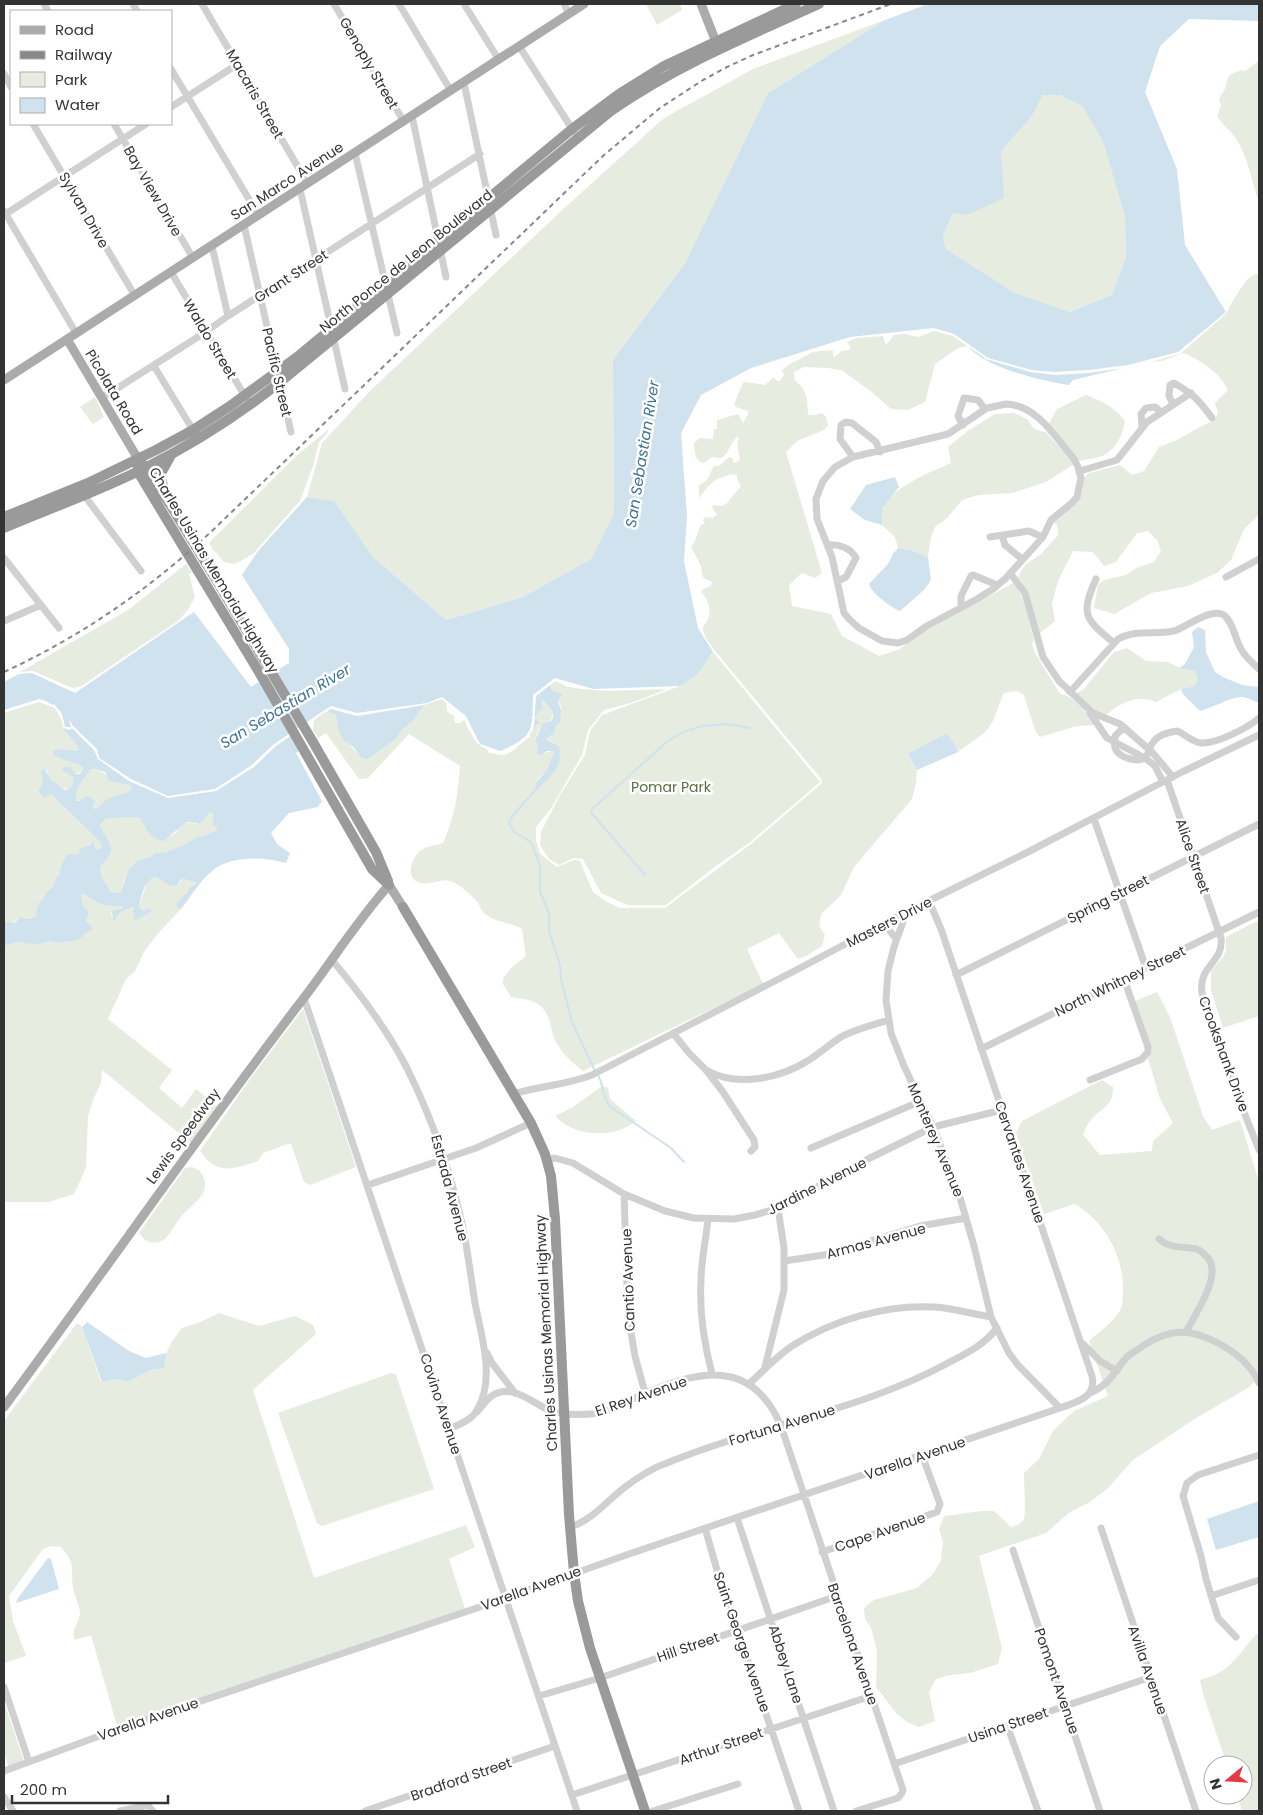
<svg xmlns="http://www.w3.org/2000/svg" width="1263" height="1815" font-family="Poppins,sans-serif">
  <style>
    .green { fill: #e6ecdf }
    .water { fill: #cfe2ee; fill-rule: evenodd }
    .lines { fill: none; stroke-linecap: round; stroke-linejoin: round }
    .stream { stroke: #cfe2ee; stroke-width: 2 }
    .minor { stroke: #d0d0d0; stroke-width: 7 }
    .major { stroke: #ababab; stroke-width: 9 }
    .highway { stroke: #9a9a9a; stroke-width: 10 }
    .rail { stroke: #888; stroke-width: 2; stroke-dasharray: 5 4; stroke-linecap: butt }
    .labels { text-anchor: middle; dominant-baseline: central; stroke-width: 5; stroke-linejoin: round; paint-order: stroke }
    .street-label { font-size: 14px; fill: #333; stroke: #fff }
    .park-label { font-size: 14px; fill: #56703f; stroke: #fff }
    .water-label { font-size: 15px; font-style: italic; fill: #3f7597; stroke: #fff }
  </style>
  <rect width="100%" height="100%" fill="#fff"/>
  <path class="green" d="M646,4H680L682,10L657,25Z
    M885,20L768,93L685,263L613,360L614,513L591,559L523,597L446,620L373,557L334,501L307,497L322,443L369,392L560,212L664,118L755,68Z
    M1259,61V203C1252,182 1248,156 1235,137C1229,130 1222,124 1217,116L1221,106L1219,99L1225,89L1228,77L1231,74L1242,70L1245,71Z
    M1043,95H1060L1082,106L1103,142L1125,217L1126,257L1112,295L1070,312L1015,293L946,249L943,236L953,213L1003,198L1001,151L1032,116Z
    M1259,272V511L1257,517L1244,529L1231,560L1217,573L1188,586L1151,593L1114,614L1094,608L1098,585L1104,580L1126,575L1136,568L1154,562L1161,551L1157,540L1148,531L1137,533L1116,562L1104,566L1093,552L1073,551L1058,581L1052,604L1055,621L1039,634L1028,592L1018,577L1025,565L1041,554L1058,535L1057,525L1053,523L1079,499L1082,492L1084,478L1089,473L1120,465L1132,475L1144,471L1159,447L1177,440L1198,428L1215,420L1218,413L1215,403L1228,390C1221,373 1200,360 1184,353L1162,361L1150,362L1180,354L1227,313C1228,308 1244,282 1249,278C1253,275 1256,275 1259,272Z
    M934,331L953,336L967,346L958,348L935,364L925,402L908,410L891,409L873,393L843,371L829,368L804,367L794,372L795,380L803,389L807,398L808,415H814L822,413L826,417L828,425L824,430L797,441L786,452L822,573L815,578L802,573L789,585L792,606L831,614L842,636L879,656L900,649L919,634L1015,582C1026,600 1028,620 1034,640L1032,644L1035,653L1060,694C1076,697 1086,711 1095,725L1077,726L1040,737L1035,730L1024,695L1017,691L1004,693C998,705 996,719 987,730C983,735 964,747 958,752L955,744L945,733L908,755L917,770L916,783L912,799L854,867L841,895L821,914L819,926L825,935L822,946L806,956L798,959L779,933L747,949L763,984L583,1071C572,1062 563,1055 556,1042C553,1037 552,1029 550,1023C544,1001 532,1000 511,997L503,984V978L511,968L526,956L522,929C510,922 495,923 484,913C481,910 480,906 478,903C472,895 463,888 455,883C443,875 430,888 418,882C404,876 413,857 421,850C427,846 437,845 443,843C455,817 458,793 460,766L409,734L368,778L359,779L326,733L318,738L313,730L314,720C322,714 327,708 336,715C335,737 351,743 361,758L368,759L396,739L402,730L415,719L424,705L442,699L446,703L447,711L454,716L455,723H460L463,720L465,721L467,728L470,731C474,740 477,745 487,749L489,753C494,753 497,755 502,755C513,755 521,741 530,737V733L538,725L535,719L537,714L542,709L541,701H543C549,708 557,711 550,721C541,721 538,732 535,740L538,747L537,753L541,754L556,750L547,769L537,780L541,786L559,762V746L546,738C557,733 552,729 559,723L561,706L558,700L562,694L552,690L550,685L555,681C560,682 564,686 569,687C601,693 634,690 667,689L631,703L604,710L588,730L582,755L550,810L536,827V840L540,854L557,867L574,860L580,861L593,892L605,901L620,908H665L751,844L822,783V780L715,651C711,645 703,636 703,629C703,625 707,623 708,619C712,609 708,599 701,592L703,589L711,586L712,582L703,578L701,566L691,547L695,541L700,526L705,523L703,520L705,517L712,518L717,515L712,507L714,505L721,506L726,504L741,486L737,479V475L732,474L717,479L708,486L699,498V485C712,479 707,476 714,466H719L729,457L732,458L734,463L740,460C739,454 736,444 739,437H737C730,442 729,457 719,458C716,458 713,457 711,457L704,463C694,461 695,451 694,443L700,438L713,439L714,429H717V420L738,414L743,423L748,414V411L736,407L734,404L743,383L746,382L765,385L774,377L777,381H780L784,375L782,370L790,364L813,352L833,350V357H835L842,351L850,350V346L847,342L857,338L883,336L885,343L887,344L894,335L905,334L918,337Z
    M1086,395C1102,401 1115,407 1125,421C1123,435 1114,453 1099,457C1092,459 1086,459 1079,461L1048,425L1057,409Z
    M95,397L104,417L93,424L80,407Z
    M1014,413L1027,419L1034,429L1044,432L1045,431L1074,464L1046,482L1012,493L978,495L962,500L947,518L935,527L931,537L928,557L914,551L898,548L895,537L882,525C882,520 881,515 882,510C887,489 933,471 951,463L948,447L969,430L995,414Z
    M329,429L327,434L319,442L313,466L300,501L253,554L235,564L224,562L215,551L214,552L209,543L296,456Z
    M186,564L192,572L189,574L195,597L187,611L178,621L80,687L72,688L33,671L20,672L128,610Z
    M1127,648L1146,661L1168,662L1180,668L1195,671L1198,680L1194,686L1181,689L1156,702C1137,694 1119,703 1105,716L1095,710L1076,693L1083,690L1114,652Z
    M713,652L820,782L749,843L713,868L666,905H627L601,893L583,859L573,858L559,865L549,859L540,845L541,832L560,795L585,755L590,731L602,715L680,686L697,675Z
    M39,702L55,708L62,721L63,727L78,747L77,751L57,749L61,757L83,767L82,772L75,774L73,777L74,784C67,791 66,790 59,785C55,782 52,781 48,777V773L46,769H43V783L38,791L42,796L51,794L96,838L102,845V848L95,849V843L92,842L77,855L67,856L60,867V874L56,877C54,891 44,891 42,901L39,902L37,915L30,919L24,917L18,919L12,923L4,921V713Z
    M91,769C104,768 107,779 117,782C122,783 126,784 130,785L132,789C123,797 106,796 100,808L94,810L93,804L84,798L82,800L76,801C75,791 83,776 91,769Z
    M210,812L213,814L212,822L217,828V830L203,836L196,837L186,844L166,852L155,853L150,857L139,860L137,864L132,866L124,880L120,893L111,892L102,877L100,868L111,853C110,842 104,835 100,825C102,823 104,820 106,819C108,818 137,817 140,818L145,828L166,838C169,837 175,834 177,831C184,824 186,821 196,824Z
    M156,877L166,882L179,884L182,878C187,878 194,879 196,884C187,888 182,901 178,910H180L161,930L145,950L135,971L126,979L108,1019L172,1070L159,1088L182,1108L196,1089L218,1107L191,1143L102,1070L101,1083L93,1100L88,1116L86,1168L74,1194L49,1202H4V946L18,942L37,945L50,941L57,943L72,941L87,922L86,919L88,914L84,908L81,894C87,895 90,899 96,902C104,906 113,906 122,906V907L111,913L112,918L125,909L133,907L137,919H139L151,912L142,911L139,906L147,882L150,879Z
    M1259,920V1016L1223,1028L1211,990V971L1223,957L1226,951V937Z
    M1157,992L1170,1017L1203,1116L1212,1130L1240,1120L1259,1182V1377L1248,1388L1196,1418L1133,1460L1108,1488L1090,1502L1070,1512L1046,1533L979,1556L1002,1648L998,1664L970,1673L950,1675L936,1679L929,1692L935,1721L919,1727L907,1722L897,1714L876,1687L877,1650L871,1628L865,1619L864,1608L874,1600L917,1588L933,1574L941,1560L943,1542L939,1529L944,1516C961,1515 977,1510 994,1511L1011,1527L1018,1525L1024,1520C1026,1505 1024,1489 1024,1473L1039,1459L1053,1431L1074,1411L1108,1396L1089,1341C1099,1332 1112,1323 1120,1311C1123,1305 1123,1295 1123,1288C1123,1255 1104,1221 1075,1204L1044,1214L1016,1133L1022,1121L1102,1080L1113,1087C1113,1108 1102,1106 1091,1120C1087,1124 1085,1130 1083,1135L1100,1155L1152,1151L1153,1141L1173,1123L1160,1099L1148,1058L1152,1051L1135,1001Z
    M303,1009L356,1167L310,1185L304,1182L291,1143L263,1153L258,1161C233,1169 217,1176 200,1151L250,1079Z
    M602,1086L608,1088L610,1099L636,1121C614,1139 574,1137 555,1116L573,1107Z
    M192,1167L199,1170C217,1192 191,1204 180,1218C171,1230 164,1250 145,1240L139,1233L185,1168Z
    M219,1313L259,1326L295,1316L313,1325L316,1334L253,1390L314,1578L466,1525L475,1547L449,1559L465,1609L117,1726L91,1635L75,1640C70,1629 79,1624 80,1614C80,1605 74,1596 73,1587C70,1567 77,1566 61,1547L51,1546L43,1549L9,1596L13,1621L26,1656L4,1663V1421L77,1323L82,1327L101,1382L117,1379L127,1382L151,1370L164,1368L165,1356L171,1343L182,1328L198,1323Z
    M391,1373L396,1375L434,1489L322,1526L317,1523L278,1413Z
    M1259,1632V1811H1242L1237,1795H1243V1765H1227L1204,1697L1200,1680C1209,1677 1219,1674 1226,1668C1239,1658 1247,1643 1259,1632Z
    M4,1702L24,1761L8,1766L4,1752Z"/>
  <path class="water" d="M928,4H1259V21L1189,19L1160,46L1145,92L1177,169L1185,245L1226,312L1178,352L1128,365L1089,370L1055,372L1031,370L988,358L954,334L934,328L850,337L751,368L701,395L681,433L687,516L684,561L698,628L713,652L697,675L680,686L593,689L555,678L533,695C532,731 535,736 500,751L480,744L466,716L442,697L427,703L357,713L331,706L274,744L252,765L215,789L168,796L131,779L99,758L97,749L73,726L69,719L71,727H65L62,714L54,704L52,705L46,701L39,699L4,710V682L19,674L32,673L75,693L194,612L251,687L289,663V649L242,575L258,551L307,497L334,501L373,557L446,620L523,597L591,559L614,513L613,360L685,263L768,93L885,20ZM1043,95H1060L1082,106L1103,142L1125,217L1126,257L1112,295L1070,312L1015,293L946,249L943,236L953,213L967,215L1004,198L1001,151L1032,116Z
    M969,347L986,359L1030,372L1055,375L1089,373L1124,368C1106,372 1090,376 1073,380L1069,385C1044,382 984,367 969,347Z
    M895,477L899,487L882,508V525L865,520L850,509L866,485Z
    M898,548L914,551L928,557L931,580L925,589L900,611C893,609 870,592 869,584L888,564L893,554Z
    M1198,627L1205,630L1206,652L1215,672L1223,677L1242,685L1259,687V702C1252,702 1247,696 1240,697C1226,699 1213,708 1200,711L1183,694L1181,689L1194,686L1198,680L1195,671L1179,668L1185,664L1194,647L1192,632Z
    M550,685L552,690L562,694V696L558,700L561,711L560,722L556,726L553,734L546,739L559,746C560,752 561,758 559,763C556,771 544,786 536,788L535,784L547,769L555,751H547L541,755L537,753L538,747L535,740L543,723L551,721C557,712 549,707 543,701H541L543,708L537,714L535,718L539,723L532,731L534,727L536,696Z
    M424,705L415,719L402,730L396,739L368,759C358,760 359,752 353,747C351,745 348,744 346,742C339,737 336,723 336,715L327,711L331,709L357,716Z
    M63,728L70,730L72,728L94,750L98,759L129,781L168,798L216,791L254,767L276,746L292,735L300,750L296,753L322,801L318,807L289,813L271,833L277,844L290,853L286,863C263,857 232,855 212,871C199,882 190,898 180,910L176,906C178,897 187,896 190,887L196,884L195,882L182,878L177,885L171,886L156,877C144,879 142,895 139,906L142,911L150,908L151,912L139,919L134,920L135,916L133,913L134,907C125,910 117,911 115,921H113L112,911L122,908V906C113,906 104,906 96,902C91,899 87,895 81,894L84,908L89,912L86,921L93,928L79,939L72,941L57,943L50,941L37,945L18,942L4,946V921L14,923L21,917L30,919L37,915L36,912L39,902L42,901C44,891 54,891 56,877L60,874C59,867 64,859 68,854L77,855L79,853L81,848L88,846L94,841L95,849L102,848V845L96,838L51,794L44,798L38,791L43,783L41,771L43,769H45L51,780L55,782L65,790C72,789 74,783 73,777L62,770V767H70L76,774H80L83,770V767C75,762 58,759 53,754V751L57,749L77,751L78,747ZM91,769H95L105,772L109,781L130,785L132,789C125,795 117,794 110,798C103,801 101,808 94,809L93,806L95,802L92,798L86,796L79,801H76C75,788 84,778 91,769ZM210,812L213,814L212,824L217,828V830L203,836L196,837L186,844L166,852L155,853L150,857L139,860L129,869L120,893L111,892L102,877L100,868L111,853C112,843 104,835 100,825C102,823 104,820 106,819C108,818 137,817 140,818C145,828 151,840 164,841C167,838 185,823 188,822C192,822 196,824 201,823Z
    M946,733L955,744L958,752L917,770L908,754Z
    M87,1322L129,1351L146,1358L166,1353L164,1368L151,1370L127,1382L117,1379L102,1382L82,1327Z
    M1259,1501V1537L1216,1550L1207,1519Z
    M48,1558L51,1559L59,1589L16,1603L18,1598Z"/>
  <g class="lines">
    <path class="stream" d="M538,787L513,815L509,823L513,831L531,842L540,865V892L549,913V931L560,965L561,979L572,1022L595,1071
      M645,875L595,817L591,813L592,809L668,741L685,731L703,726L728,724L750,728
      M598,1075C605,1088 601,1097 612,1108L671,1148L684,1162"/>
    <path class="minor" d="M44,4L48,11
      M133,4L137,11
      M202,4L308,184
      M334,4L404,122
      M399,4L451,91
      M464,4L499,60
      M564,4L569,14
      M519,46L574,132
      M171,69L259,216
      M4,74L11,87
      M464,83L496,235
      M171,107L238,64
      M412,116L446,277
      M33,124L135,296
      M114,124L193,258
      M355,153L397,333
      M300,189L345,389
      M4,211L76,333
      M4,215L146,124
      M244,225L291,432
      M212,246L228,316
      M171,272L246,398
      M154,366L193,430
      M102,398L201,335L228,316L480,154
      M1006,404C1037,405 1055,437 1074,459L1078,467L1081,478L1077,497L1073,502L1051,520L1043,537L1006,578L993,589L977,599L925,627L907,640L898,643L882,641L859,628L850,620L844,613L832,557L817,519L816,499L823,481L835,467L853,457L948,434L987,408Z
      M1173,404L1169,396L1170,385L1174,383C1193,394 1199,400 1212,418
      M963,425L958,416L964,398L978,400L985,409
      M1142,426L1141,414L1146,408L1155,407L1161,412
      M853,457L840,439L841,425L846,422L852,423L876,442L880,452
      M1080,471L1117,460L1147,422L1191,393
      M84,495L141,571
      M1002,535L1005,545L1022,559
      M990,537L1029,531L1042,537
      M828,545C839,544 851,548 856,558L846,577L838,581
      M4,558L59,628
      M1010,573L1025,593L1043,657L1059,681L1093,713L1120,724L1152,752L1173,777
      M1226,577L1259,559
      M1096,579C1080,615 1085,619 1114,643
      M961,607V596L971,576L973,575L997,585
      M4,621L41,605
      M1070,692L1118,639C1136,629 1155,635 1174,631C1187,627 1211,607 1224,615C1233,622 1235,639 1241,649C1245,657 1253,663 1259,669
      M1090,713L1107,738L1145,758L1155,766L1163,782
      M1124,727L1115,736C1115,740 1114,745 1115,748C1118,757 1135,762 1142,759C1147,757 1148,754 1149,750C1154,736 1164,733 1177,731C1185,734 1192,742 1201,743C1216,744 1248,728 1259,718
      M1167,780L1221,938C1224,963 1198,965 1202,993L1238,1097L1259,1150
      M1094,819L1146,968
      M907,911L894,947L888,971L886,1000L891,1033L904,1066L933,1127L957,1187L974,1246L991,1317L1009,1353L1018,1365L1060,1408
      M878,926L887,927L896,939
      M331,959C360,993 386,1028 407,1068C432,1119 451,1172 463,1228C468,1253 471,1278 475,1303C481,1335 496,1379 477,1410C472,1420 459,1424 450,1429
      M956,975L1259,824
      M304,998L577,1811
      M673,1033L689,1053L706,1070L723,1092L754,1140L755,1147L751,1151
      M981,1049L1259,912
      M706,1070C737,1088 781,1078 809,1060C820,1053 830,1044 841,1037C856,1029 873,1025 889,1020
      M1090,1080L1142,1059L1148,1052V1047L1124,979
      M513,1094C540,1086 566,1085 592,1075L802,967L898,916L1024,854L1182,772L1259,735
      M811,1148L921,1101
      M547,1160L555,1158L573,1163L624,1194L665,1211L694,1218L734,1219L755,1215L778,1208L868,1159L933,1127L1002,1110
      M368,1185L476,1148L531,1123
      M624,1194L628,1315L635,1356L645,1393
      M708,1219C706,1240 701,1261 701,1281C699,1313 704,1343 712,1374
      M1159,1239C1170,1249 1182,1246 1196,1249C1199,1249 1202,1252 1205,1255C1226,1271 1195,1314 1186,1332
      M784,1261L824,1255L920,1226L966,1218
      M1082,1343L1100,1361L1117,1371
      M487,1353L492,1363L515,1393
      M765,1367L784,1290V1248L778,1208
      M749,1384C763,1371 776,1357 792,1346C833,1320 886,1304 934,1307C953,1308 972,1314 991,1317
      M1090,1393C1112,1383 1113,1372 1128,1356C1133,1352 1139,1349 1144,1345C1169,1329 1189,1328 1216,1342C1235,1352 1250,1363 1259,1383
      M477,1412C482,1406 488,1397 495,1394C515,1384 534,1405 552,1411C564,1415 577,1415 590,1414C609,1413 625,1402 643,1394C699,1370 752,1358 781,1426L903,1790L902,1793L898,1798L856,1811
      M737,1518L834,1811
      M570,1527C591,1521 607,1501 625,1487C637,1478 652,1468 667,1463C759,1425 860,1411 948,1363C967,1353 984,1345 997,1328
      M705,1528L717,1570L799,1811
      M1101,1528L1196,1811
      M1013,1550L1100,1811
      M822,1552L937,1512L940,1504L922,1455
      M1211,1596L1259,1580
      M1236,1637L1218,1618L1206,1579L1201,1556L1183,1496L1187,1483L1198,1475L1259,1455
      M4,1687L29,1762
      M539,1696L600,1678L837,1596
      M1007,1725L1038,1811
      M894,1764L1151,1677
      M4,1771L124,1727L471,1610L629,1554L1060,1408C1076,1402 1097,1398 1092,1376L941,929L929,901
      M572,1795L871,1696
      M4,1797L13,1811
      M120,1811L144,1806H148L153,1811
      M365,1811L552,1747L554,1743
      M653,1811L738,1784"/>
    <path class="major" d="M701,4L718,47
      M67,339L138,459
      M4,380L584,4
      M4,1407C104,1272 200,1133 303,999C332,961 357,921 389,885L403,907"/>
    <path class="highway" d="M142,463L171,506L212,573L313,742L376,852L388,881
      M138,467V472L259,672L372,869L389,885
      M164,489L160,475L170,457
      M4,517L88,483L156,450L193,430L230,406L297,357L572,129L619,94L664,66L796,4
      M4,528C51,508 99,491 145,468C193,444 237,416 280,382L611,111C675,66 748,36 819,4
      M403,907L531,1123L545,1154L551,1176L555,1219L569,1515L574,1573L578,1601L590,1648L645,1811"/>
    <path class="rail" d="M4,672C82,636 151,588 214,529L604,155L660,108L703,80L727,67L753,55L891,4"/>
  </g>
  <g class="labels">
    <g class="street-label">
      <text transform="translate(369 63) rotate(60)">Genoply Street</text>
      <text transform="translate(255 94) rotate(60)">Macaris Street</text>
      <text transform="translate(287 181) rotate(-33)">San Marco Avenue</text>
      <text transform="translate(153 191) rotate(60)">Bay View Drive</text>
      <text transform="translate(84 210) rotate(60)">Sylvan Drive</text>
      <text transform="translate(406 261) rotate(-39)">North Ponce de Leon Boulevard</text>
      <text transform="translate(291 276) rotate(-33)">Grant Street</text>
      <text transform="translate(210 339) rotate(59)">Waldo Street</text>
      <text transform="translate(277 372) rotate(77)">Pacific Street</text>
      <text transform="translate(114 392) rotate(59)">Picolata Road</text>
      <text transform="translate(214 570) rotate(59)">Charles Usinas Memorial Highway</text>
      <text transform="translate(1193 856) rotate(71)">Alice Street</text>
      <text transform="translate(1108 899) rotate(-27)">Spring Street</text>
      <text transform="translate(889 922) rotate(-27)">Masters Drive</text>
      <text transform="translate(1120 981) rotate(-26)">North Whitney Street</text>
      <text transform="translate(1224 1054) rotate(70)">Crookshank Drive</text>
      <text transform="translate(183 1136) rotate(-54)">Lewis Speedway</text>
      <text transform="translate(936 1140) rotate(67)">Monterey Avenue</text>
      <text transform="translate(1020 1162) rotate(71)">Cervantes Avenue</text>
      <text transform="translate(817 1186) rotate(-27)">Jardine Avenue</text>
      <text transform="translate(450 1188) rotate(75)">Estrada Avenue</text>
      <text transform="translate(876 1241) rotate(-15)">Armas Avenue</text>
      <text transform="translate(628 1280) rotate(-92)">Cantio Avenue</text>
      <text transform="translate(546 1333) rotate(-93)">Charles Usinas Memorial Highway</text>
      <text transform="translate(641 1396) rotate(-19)">El Rey Avenue</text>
      <text transform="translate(441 1404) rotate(72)">Covino Avenue</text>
      <text transform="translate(782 1425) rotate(-17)">Fortuna Avenue</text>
      <text transform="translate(915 1458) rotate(-19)">Varella Avenue</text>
      <text transform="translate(880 1532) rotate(-19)">Cape Avenue</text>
      <text transform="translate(531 1588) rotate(-20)">Varella Avenue</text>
      <text transform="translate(742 1642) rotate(71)">Saint George Avenue</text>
      <text transform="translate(853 1644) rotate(71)">Barcelona Avenue</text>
      <text transform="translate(688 1647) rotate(-19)">Hill Street</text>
      <text transform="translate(786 1664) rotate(72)">Abbey Lane</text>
      <text transform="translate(1148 1670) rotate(71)">Avilla Avenue</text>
      <text transform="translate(1057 1681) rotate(71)">Pomont Avenue</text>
      <text transform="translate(148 1719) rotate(-19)">Varella Avenue</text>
      <text transform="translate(1008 1725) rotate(-19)">Usina Street</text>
      <text transform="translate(721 1746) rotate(-19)">Arthur Street</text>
      <text transform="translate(461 1779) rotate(-19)">Bradford Street</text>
    </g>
    <g class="park-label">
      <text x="671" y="787">Pomar Park</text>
    </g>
    <g class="water-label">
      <text transform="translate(642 454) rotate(-81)">San Sebastian River</text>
      <text transform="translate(285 706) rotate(-31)">San Sebastian River</text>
    </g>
  </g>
  <rect width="1263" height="1815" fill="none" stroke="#333333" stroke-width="10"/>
  <rect x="10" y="10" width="162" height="115" fill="#ffffff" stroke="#adadad"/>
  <rect x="20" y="26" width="25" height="8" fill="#ababab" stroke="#adadad"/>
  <text x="55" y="35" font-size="15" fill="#333333">Road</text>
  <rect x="20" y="51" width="25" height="8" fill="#888888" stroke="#adadad"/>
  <text x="55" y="60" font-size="15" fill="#333333">Railway</text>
  <rect x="20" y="72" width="25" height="15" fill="#e6ecdf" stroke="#adadad"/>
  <text x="55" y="85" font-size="15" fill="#333333">Park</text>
  <rect x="20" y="98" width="25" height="15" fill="#cfe2ee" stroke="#adadad"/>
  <text x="55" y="110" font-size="15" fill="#333333">Water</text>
  <g transform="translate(1228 1780) rotate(252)"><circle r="24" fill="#ffffff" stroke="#adadad"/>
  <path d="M0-4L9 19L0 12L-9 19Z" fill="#e63946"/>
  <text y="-8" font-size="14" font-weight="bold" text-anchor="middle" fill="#333333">N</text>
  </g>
  <path d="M12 1795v8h156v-8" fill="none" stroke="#333333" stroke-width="2.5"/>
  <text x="20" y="1795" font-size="15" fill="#333333" stroke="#ffffff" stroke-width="4" paint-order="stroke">200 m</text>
</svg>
